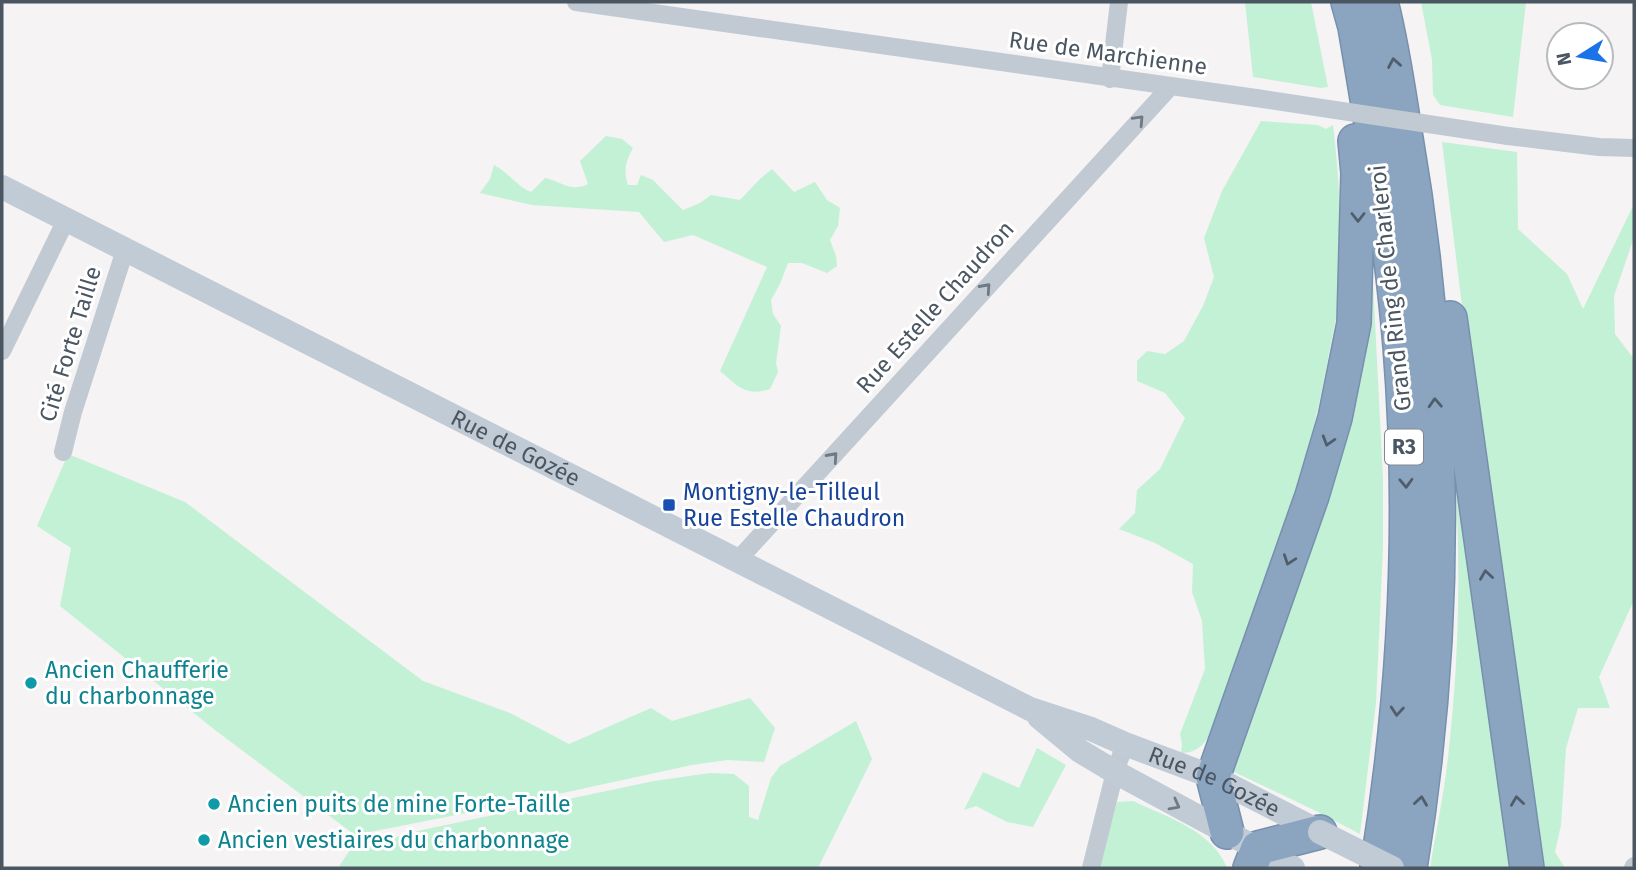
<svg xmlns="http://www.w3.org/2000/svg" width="1636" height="870" font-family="'Fira Sans',sans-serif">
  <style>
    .green { fill: #c3f1d5 }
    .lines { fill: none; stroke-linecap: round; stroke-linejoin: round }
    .motorway-casing { stroke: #7690ad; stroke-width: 36 }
    .minor { stroke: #c1cad2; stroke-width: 18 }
    .secondary { stroke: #c1cbd6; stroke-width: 24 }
    .motorway { stroke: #8ba5c1; stroke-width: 33 }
    .minor-bridge { stroke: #c1cad2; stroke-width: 18 }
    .secondary-bridge { stroke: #c1cbd6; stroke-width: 24 }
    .oneway { stroke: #505e6b }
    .oneway2 { stroke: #6e7983 }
    .oneway3 { stroke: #6e7984 }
    .transit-dot { fill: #1a4fb4; stroke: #fff; stroke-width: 2.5 }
    .culture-dot { fill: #0f9aa8; stroke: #fff; stroke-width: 2.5 }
    .labels { text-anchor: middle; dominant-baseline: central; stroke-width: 6; stroke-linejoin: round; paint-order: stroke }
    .shield { fill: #fff; stroke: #808990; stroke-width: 2 }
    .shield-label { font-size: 21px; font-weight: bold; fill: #4a5661 }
    .street-label { font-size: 23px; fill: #4a5661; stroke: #fff }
    .transit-label { font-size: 23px; fill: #164399; stroke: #fff; text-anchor: start }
    .culture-label { font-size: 23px; fill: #0d838f; stroke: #fff; text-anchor: start }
  </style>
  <rect width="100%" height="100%" fill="#f5f3f3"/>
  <path class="green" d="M1245,2H1311L1328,87L1321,88L1253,77Z
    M1421,2H1526L1513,117L1440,105L1433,95L1432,60Z
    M1261,121L1318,125L1326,129L1333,125C1340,183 1343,243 1338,301C1337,318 1332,336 1329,353C1312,455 1277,553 1241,649C1230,678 1223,712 1207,739C1200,749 1192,753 1181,753L1182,744L1180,734L1205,669L1202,621L1192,592L1193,564L1155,543L1119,529L1135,513L1137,490L1160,469L1185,418L1165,393L1137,381V361L1147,351L1165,354L1184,341L1203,306L1214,277L1204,238L1222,191Z
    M606,136L622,139L633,148C626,161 623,170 628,185H637L641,175L653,180L683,210L700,203L711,195L740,200L760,179L772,169L794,192L815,182L827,200L840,208L838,226L830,240L836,256L837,266L827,273L802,263H788L780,284L771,300L773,314L781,326L776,363L778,372L770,389C745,397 738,386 720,371L767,267L693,235L664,242L639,212L532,205L480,193L490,179L494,165C508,172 519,188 531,192L545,178C561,181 571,193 588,184L580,161Z
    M1442,142L1517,152L1518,229L1567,274L1583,309L1634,204V237L1614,296L1615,334L1634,359V600L1599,677L1610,708H1578L1566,748L1561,825L1555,852L1565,868H1545L1532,800L1461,298Z
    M1371,243L1383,479V547L1376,703L1360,834L1316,811L1230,770Z
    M68,454L185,502L423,681L510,713L569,744L651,708L672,721L750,698L775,728L764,762L727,760L692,765L521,802L355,835L215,730L60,606L71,548L37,526Z
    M1455,474L1461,479L1512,868H1430C1436,831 1444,794 1448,757C1459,663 1461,568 1455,474Z
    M856,721L872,759L818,868H338L350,850L422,830L654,781L710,773L734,774L749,786V817L758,820L771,778L780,766Z
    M1037,748L1066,765L1033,827L1007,822L976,806L964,810L983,772L1019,788Z
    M1133,801C1167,817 1213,831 1227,868H1099L1117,802Z"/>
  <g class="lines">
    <g class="motorway-casing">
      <path id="motorway" d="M1348,2L1355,27C1373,133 1391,239 1400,346C1414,520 1405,696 1377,868
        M1381,2C1392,44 1398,88 1405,132C1447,375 1450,625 1410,868
        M1450,318L1527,868
        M1227,832L1213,777L1312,496L1335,418L1354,323L1358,173L1355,141
        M1250,868L1258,848L1320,832"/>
    </g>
    <path class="minor" d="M576,2L1256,98
      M1110,79L1119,2
      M1508,136L1599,147L1634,148
      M2,351L66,220
      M63,452L73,412L125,250
      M737,561L1170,87
      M1091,868L1115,772L1125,744
      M1633,868L1634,866"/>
    <g class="secondary">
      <path id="s1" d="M2,187L1030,709L1091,729L1125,744L1213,777L1320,832"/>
      <path d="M1039,717L1080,751L1115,772L1293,868"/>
    </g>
    <use href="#motorway" class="motorway"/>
    <path class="minor-bridge" d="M1256,98L1508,136"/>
    <path class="secondary-bridge" d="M1320,832L1392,868"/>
  </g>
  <defs><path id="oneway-chevron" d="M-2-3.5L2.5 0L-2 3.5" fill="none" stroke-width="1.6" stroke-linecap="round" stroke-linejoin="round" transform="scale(1.75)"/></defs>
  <g class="oneway">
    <use href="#oneway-chevron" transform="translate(1394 63) rotate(-100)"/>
    <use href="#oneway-chevron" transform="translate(1358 217) rotate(90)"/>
    <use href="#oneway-chevron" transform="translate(1435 403) rotate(-93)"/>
    <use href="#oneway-chevron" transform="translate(1328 441) rotate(107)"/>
    <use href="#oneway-chevron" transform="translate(1406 483) rotate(88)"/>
    <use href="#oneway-chevron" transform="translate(1289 560) rotate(109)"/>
    <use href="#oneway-chevron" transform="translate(1486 575) rotate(-98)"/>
    <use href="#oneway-chevron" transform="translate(1397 711) rotate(95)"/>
    <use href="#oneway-chevron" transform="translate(1421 801) rotate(-82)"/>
    <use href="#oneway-chevron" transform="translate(1517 801) rotate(-98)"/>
  </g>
  <g class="oneway2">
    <use href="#oneway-chevron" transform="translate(1139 120) rotate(-47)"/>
    <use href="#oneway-chevron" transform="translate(986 288) rotate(-48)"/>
    <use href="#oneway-chevron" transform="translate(833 457) rotate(-48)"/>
  </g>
  <use class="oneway3" href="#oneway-chevron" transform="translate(1175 805) rotate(28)"/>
  <rect class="transit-dot" x="662" y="498" width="14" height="14" rx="3.5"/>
  <g class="culture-dot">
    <circle cx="31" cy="683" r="7"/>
    <circle cx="214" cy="804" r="7"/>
    <circle cx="204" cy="840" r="7"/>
  </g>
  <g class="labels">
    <rect class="shield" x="1385" y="429.5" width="38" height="35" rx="5"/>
    <g class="shield-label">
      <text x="1404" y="447">R3</text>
    </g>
    <g class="street-label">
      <text transform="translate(1108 53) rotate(8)">Rue de Marchienne</text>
      <text transform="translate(1390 288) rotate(-96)">Grand Ring de Charleroi</text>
      <text transform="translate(935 307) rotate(-48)">Rue Estelle Chaudron</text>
      <text transform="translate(70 344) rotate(-73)">Cité Forte Taille</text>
      <text stroke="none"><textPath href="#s1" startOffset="576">Rue de Gozée</textPath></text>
      <text stroke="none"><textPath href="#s1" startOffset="1351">Rue de Gozée</textPath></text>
    </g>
    <g class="transit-label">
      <text x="683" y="492">Montigny-le-Tilleul<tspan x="683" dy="26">Rue Estelle Chaudron</tspan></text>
    </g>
    <g class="culture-label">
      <text x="45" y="670">Ancien Chaufferie<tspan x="45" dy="26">du charbonnage</tspan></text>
      <text x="228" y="804">Ancien puits de mine Forte-Taille</text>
      <text x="218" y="840">Ancien vestiaires du charbonnage</text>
    </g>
  </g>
  <rect width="1636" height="870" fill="none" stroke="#4a5661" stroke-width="7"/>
  <g transform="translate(1580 56) rotate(259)"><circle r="33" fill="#ffffff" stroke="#b7bbc0" stroke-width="2"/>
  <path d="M0-5L12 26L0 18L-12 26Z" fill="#1a73e8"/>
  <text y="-10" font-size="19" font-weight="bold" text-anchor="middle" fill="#4a5661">N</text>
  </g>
</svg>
